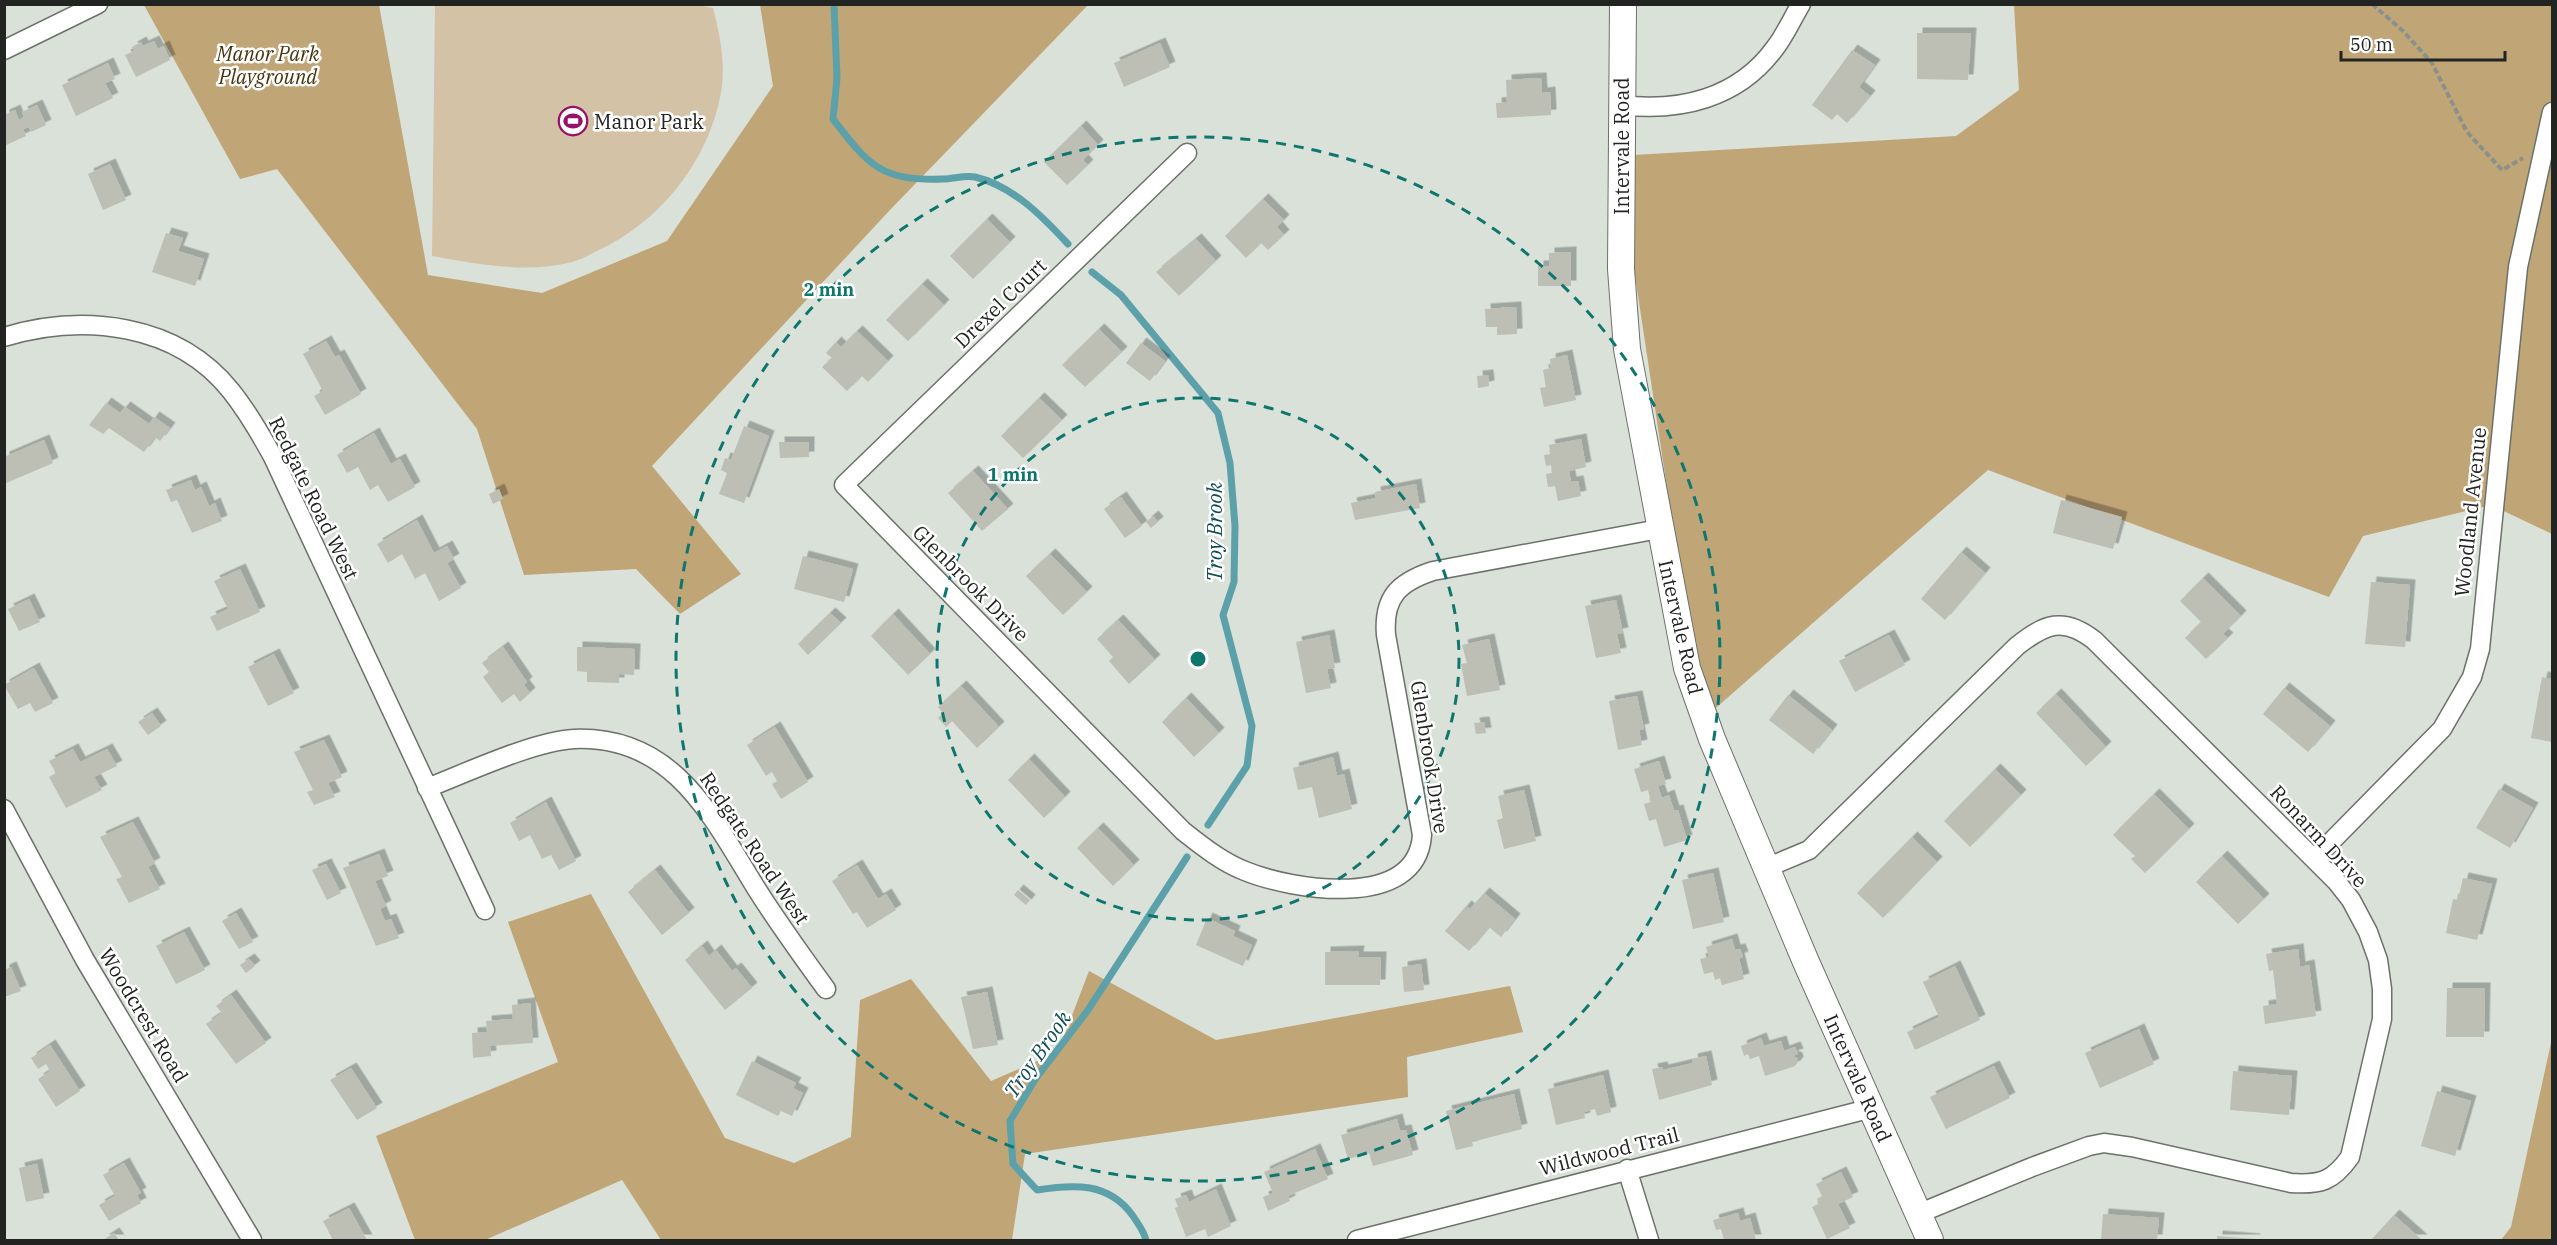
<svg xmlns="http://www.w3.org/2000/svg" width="2557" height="1245" font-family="'IBM Plex Serif',serif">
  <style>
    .green { fill: #d3c2a6 }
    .forest { fill: #c0a576 }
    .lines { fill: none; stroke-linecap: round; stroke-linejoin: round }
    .stream { stroke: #5ca1aa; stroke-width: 7 }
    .building { fill: #bdbeb4; filter: url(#shadow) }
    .street-casing { stroke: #6b726a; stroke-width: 21 }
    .secondary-casing { stroke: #6b726a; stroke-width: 28 }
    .path { stroke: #8a908a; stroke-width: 4; stroke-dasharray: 6 3; stroke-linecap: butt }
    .street { stroke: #fff; stroke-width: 18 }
    .secondary { stroke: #fff; stroke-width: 26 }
    .ring { fill: none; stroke: #0f766e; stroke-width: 3; stroke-dasharray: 10 8 }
    .labels { text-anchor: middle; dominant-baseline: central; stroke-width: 5; stroke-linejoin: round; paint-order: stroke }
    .park-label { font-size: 20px; font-style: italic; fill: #46330b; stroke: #fff }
    .poi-label { font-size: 20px; fill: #212421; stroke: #fff; text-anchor: start }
    .street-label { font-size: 20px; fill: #212421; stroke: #fff }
    .water-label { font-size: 21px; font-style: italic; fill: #0d4c53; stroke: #fff }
    .centre { fill: #0f766e; stroke: #fff; stroke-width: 3 }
    .ring-label { font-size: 18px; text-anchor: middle; font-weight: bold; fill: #0f766e; stroke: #fff; stroke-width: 5; stroke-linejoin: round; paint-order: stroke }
  </style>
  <defs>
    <filter id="shadow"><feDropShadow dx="5.5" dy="-5.5" stdDeviation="0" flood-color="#0004"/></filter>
  </defs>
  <rect width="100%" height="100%" fill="#d9e1d9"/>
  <path class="green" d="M691,4L713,8C720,35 726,64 721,93C708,162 660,222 597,251C589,255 580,260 572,262C526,274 478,264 432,256L435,5Z"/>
  <path class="forest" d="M144,5H379L428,275L542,293L667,241L773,86L760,5H1088L889,211L652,466L741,574L680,614L636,569L524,575L477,429L277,169L240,179Z
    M2014,5H2552V534L2491,505L2363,536L2329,597L1988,470L1702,720L1617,156L1956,136L2019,90Z
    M591,894L725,1138L794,1163L851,1137L860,1000L911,979L991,1081L1058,1052L1089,971L1216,1040L1510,986L1523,1032L1407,1057L1408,1097L1025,1154L1012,1240H661L622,1180L485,1240H415L376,1136L558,1062L508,922Z
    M2552,1038V1240H2501L2511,1227Z"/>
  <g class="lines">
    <path class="stream" d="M834,4L837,78L833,119C869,166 881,181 943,179C953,179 965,175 975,177C1013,186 1042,216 1068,244
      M1092,272L1121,295L1218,413L1230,463L1235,526L1234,582L1223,615L1252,726L1247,766L1208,825
      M1146,1240C1144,1231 1138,1224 1133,1216C1109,1182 1074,1184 1037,1190L1013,1164L1010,1121L1036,1078L1088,1010L1187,857"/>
  </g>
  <path class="building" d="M1917,33H1971L1968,80L1917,79Z
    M154,41L158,49L164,46L170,60L136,77L125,55L134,51L132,47L141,42L143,46Z
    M1160,43L1170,67L1124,87L1114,63Z
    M1852,50L1875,65L1859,87L1870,96L1847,123L1837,114L1832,120L1812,105Z
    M108,63L115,79L105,83L113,98L76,116L62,85Z
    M1541,78L1542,93L1550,92L1551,115L1497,118L1496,103L1507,102L1506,80Z
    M37,105L46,125L31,132L29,127L23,129L26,136L4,146V115L15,110L19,120L24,117L22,112Z
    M1081,126L1098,145L1083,160L1088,165L1067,185L1044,162Z
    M110,164L126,200L103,210L88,174Z
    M1263,199L1284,220L1277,227L1284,235L1268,250L1261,243L1246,258L1225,236Z
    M987,219L1010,242L973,279L950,256Z
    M166,233L183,238L178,251L204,259L195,286L152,272Z
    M1196,239L1216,261L1179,296L1156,272Z
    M1571,252V286H1538V266H1549V253Z
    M922,284L944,305L908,341L886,320Z
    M1516,307L1517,334L1497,335V327H1486L1485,309Z
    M1099,329L1122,352L1085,387L1062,365Z
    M857,331L888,361L868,382L862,376L847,391L822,367L832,358L826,353L836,342L841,347Z
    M326,341L335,357L339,355L361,394L325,415L314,396L323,391L303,354Z
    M1141,343L1165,361L1150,381L1126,363Z
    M1567,355L1576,400L1544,407L1540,388L1546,387L1543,370L1551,368L1550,359Z
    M1488,375L1489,386L1478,388L1477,376Z
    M1039,398L1062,420L1023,458L1001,436Z
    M106,403L120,413L125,407L149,424L154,417L170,428L160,441L155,437L144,452L109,428L103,434L89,425Z
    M744,426L769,436L744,503L719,494L727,473L721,470L725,458L731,460Z
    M374,433L391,464L400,459L415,487L388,502L378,485L370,490L358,467L347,473L337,455Z
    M1581,439L1586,467L1569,471L1571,482L1578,481L1581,496L1558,501L1555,486L1548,487L1546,474L1552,473L1551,465L1546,466L1544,455L1551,454L1549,445Z
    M44,440L53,463L4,484V457Z
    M779,442H809V457L780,458Z
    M973,471L1008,509L982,531L948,493Z
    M191,480L195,490L201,487L209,506L215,503L222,521L192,533L177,500L171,502L166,490Z
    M1416,484L1420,508L1355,520L1351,503L1376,498L1375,492Z
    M499,489L503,499L493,504L489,494Z
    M1121,497L1142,526L1125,538L1104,509Z
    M2061,500L2122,517L2113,549L2053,533Z
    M1153,516L1158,522L1151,528L1146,522Z
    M417,520L434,553L447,546L454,559L447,563L461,588L439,601L425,573L415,579L402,554L388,563L377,544Z
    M1961,552L1985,573L1945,620L1921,599Z
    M1050,554L1087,592L1063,615L1026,576Z
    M803,556L853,569L844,602L794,589Z
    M240,569L260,612L217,631L210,617L228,609L214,581Z
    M2203,578L2241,616L2223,634L2228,638L2206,659L2185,638L2201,622L2180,601Z
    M2371,582L2410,585L2405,647L2365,644Z
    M29,599L40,622L19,631L8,609Z
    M1616,600L1623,633L1617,634L1621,653L1596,658L1585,606Z
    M830,613L841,623L808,655L798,644Z
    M893,614L930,654L908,675L871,636Z
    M1118,620L1155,660L1129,684L1109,661L1113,657L1097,639Z
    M1329,635L1335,668L1327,669L1331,688L1306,693L1296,642Z
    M1889,635L1905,665L1855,692L1839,661Z
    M1489,639L1500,690L1467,696L1461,664L1467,663L1462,645Z
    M503,647L527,682L524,685L530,693L520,702L514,694L502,703L483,677L489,672L482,663Z
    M577,647L635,649L634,675L619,674V683L587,682V672L577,671Z
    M274,654L294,693L268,706L248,667Z
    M34,668L53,703L35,712L30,703L18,709L4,685Z
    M2542,677L2552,679V742L2531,738Z
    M961,686L999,727L977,748L952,721L946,727L938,718L943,713L938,707Z
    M2284,688L2330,726L2308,752L2263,714Z
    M2056,694L2106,747L2086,766L2036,713Z
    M1788,695L1832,730L1813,754L1769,720Z
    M1637,696L1644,729L1639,730L1642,745L1618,750L1609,701Z
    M1186,698L1219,733L1194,757L1162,722Z
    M152,713L161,726L148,735L138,722Z
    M1484,722L1486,733L1476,734L1474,723Z
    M775,727L808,782L781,799L772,784L777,781L772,772L766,776L747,745Z
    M324,740L342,777L328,783L335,797L314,805L307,792L313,790L294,752Z
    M73,749L80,762L107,749L117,766L94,777L102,790L66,808L49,777L56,773L49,761Z
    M1333,757L1337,776L1344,774L1352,809L1319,818L1312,787L1298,790L1293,768Z
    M1029,759L1065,797L1044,818L1008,780Z
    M1659,761L1666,784L1658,786L1662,798L1669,795L1674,811L1678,810L1687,840L1664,847L1656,819L1649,821L1644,804L1651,802L1648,790L1641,792L1634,769Z
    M1995,769L2021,795L1970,847L1944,821Z
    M2499,789L2533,808L2510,848L2476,828Z
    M1524,790L1536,841L1504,849L1497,820L1503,818L1498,796Z
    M2154,794L2189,829L2145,873L2131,859L2135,856L2113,835Z
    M546,802L576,861L559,870L551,855L542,859L530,835L519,841L510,823Z
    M133,822L155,863L148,867L160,889L129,903L116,879L122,877L100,837Z
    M1098,828L1134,865L1113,886L1077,848Z
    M1912,837L1937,862L1883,918L1857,893Z
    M379,854L388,876L375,881L386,906L380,909L385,921L391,919L399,938L376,946L343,868Z
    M2222,856L2264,899L2238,924L2196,882Z
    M326,864L341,893L327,900L312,870Z
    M857,865L878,899L886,894L896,910L867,928L857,912L853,914L832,881Z
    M655,870L689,913L662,935L628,892Z
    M1713,873L1724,922L1693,929L1682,880Z
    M2463,878L2492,884L2477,940L2446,933L2453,899L2458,900Z
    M1018,890L1030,900L1026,905L1014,895Z
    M1484,893L1515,919L1501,937L1489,927L1469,951L1445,931L1466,906L1470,909Z
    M236,913L253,942L239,949L222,921Z
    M1207,918L1235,931L1233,936L1252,945L1243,966L1196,945Z
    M184,932L205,970L176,984L156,946Z
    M1732,939L1735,950L1740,949L1743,957L1739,958L1744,979L1722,985L1720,978L1715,980L1713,972L1704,974L1700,959L1709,957L1706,947Z
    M702,946L709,956L716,950L732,971L736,968L752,988L725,1010L685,960Z
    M2298,949L2300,967L2309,965L2316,1016L2265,1024L2263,1006L2277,1004L2273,970L2269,971L2266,954Z
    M1359,951L1358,957H1381L1380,985H1325V952Z
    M249,959L255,966L246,973L240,965Z
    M1421,964L1424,990L1404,992L1402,967Z
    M1955,966L1980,1020L1915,1050L1907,1032L1939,1017L1923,982Z
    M11,967L21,991L4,997V970Z
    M2447,988H2485L2484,1037H2446Z
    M987,992L998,1045L973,1049L961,997Z
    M231,995L266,1043L236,1064L206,1024L222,1013L216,1006Z
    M530,1003L533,1043L490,1046L491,1056L473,1058L472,1033L487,1032L486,1021L513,1019L512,1005Z
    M2139,1029L2154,1064L2100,1088L2085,1053Z
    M1761,1038L1764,1046L1781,1041L1784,1051L1795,1047L1798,1054L1792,1056L1797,1058L1798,1062L1795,1066L1765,1076L1759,1056L1750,1059L1748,1054L1744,1056L1741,1046Z
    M50,1045L80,1091L56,1107L38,1079L50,1071L46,1064L38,1069L31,1058Z
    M1706,1056L1712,1085L1659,1100L1652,1069L1662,1067L1663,1070L1693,1063L1692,1059Z
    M752,1061L796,1083L793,1088L803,1093L792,1116L781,1111L778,1116L736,1095Z
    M1994,1066L2010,1098L1946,1129L1930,1097Z
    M351,1068L377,1108L357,1120L330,1080Z
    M2233,1071L2292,1076L2289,1115L2230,1110Z
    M1603,1075L1611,1112L1597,1116L1595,1109L1584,1112L1585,1118L1556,1125L1548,1089Z
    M2437,1091L2471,1101L2455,1156L2421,1146Z
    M1514,1094L1522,1129L1472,1142L1473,1146L1456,1150L1446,1111Z
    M1397,1119L1400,1131L1406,1130L1413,1155L1373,1166L1369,1153L1348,1159L1341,1135Z
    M1315,1149L1328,1179L1288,1196L1290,1201L1268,1211L1263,1197L1273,1193L1264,1172Z
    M124,1163L141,1193L137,1195L141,1203L109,1221L99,1205L115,1196L103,1175Z
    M37,1164L44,1198L26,1202L19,1168Z
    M1841,1172L1853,1197L1838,1204L1850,1228L1827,1239L1812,1207L1820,1203L1817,1199L1822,1196L1816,1184Z
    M1216,1189L1231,1226L1208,1237L1205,1229L1186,1237L1175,1208L1178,1207L1175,1199L1186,1195L1189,1202Z
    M349,1208L367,1240H333L323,1221Z
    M1738,1213L1740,1221L1750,1218L1756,1240H1724L1721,1229L1716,1230L1713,1220Z
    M2103,1214L2159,1218L2157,1240H2101Z
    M2394,1215L2422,1240H2371Z
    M114,1233L119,1240H103Z
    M2217,1236L2255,1239V1240H2217Z"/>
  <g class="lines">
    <g class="street-casing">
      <path id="street" d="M4,50L98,4
        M1621,105C1679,112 1738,99 1775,48C1785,35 1792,19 1801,4
        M1187,153L844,485L1183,831C1202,846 1222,862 1245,871C1292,890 1417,911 1422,835L1386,635C1383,597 1399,582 1433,571L1659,529
        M4,337C83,313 177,323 231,391C247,411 261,435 273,457L485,910
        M427,788C466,773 534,741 574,739C673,735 711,815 756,888C778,923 802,956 826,989
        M4,809L85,960L252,1240
        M2314,859L2442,729L2472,677L2480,649L2518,267L2552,112
        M1766,868L1809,850L2017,646C2045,624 2063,616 2094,640L2336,881L2351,900L2368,932L2378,960L2382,989V1019L2350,1157C2333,1181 2321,1185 2291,1183L2132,1147L2104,1143L2089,1146L2032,1167L1920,1213
        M1627,1169L1649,1240
        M1357,1240L1872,1108"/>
    </g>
    <g class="secondary-casing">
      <path id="secondary" d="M1623,4L1621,269L1627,349L1687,668L1712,739L1806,962L1930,1240"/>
    </g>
    <path class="path" d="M2372,4L2403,31L2432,63L2467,132L2502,170L2523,158"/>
    <use href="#street" class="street"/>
    <use href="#secondary" class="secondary"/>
  </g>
  <g class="ring">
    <circle cx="1198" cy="659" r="261"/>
    <circle cx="1198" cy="659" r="522"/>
  </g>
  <defs>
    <g id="stadium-ring" transform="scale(1.5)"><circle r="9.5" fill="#fff" stroke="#961168" stroke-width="1.5"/><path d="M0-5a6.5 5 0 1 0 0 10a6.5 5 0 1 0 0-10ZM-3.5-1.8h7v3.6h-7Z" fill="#961168"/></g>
  </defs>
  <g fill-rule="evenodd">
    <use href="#stadium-ring" x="573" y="121"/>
  </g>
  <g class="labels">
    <g class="park-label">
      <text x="268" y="53">Manor Park<tspan x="268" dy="23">Playground</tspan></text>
    </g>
    <g class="poi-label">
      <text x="594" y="121">Manor Park</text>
    </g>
    <g class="street-label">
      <text transform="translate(1621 146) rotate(-90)">Intervale Road</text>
      <text transform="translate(1000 303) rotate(-44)">Drexel Court</text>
      <text transform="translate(314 498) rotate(64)">Redgate Road West</text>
      <text transform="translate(2470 512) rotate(-84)">Woodland Avenue</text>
      <text transform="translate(971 583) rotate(45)">Glenbrook Drive</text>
      <text transform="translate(1681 627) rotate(77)">Intervale Road</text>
      <text transform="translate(1430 757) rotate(81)">Glenbrook Drive</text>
      <text transform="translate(2319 836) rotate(47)">Ronarm Drive</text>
      <text transform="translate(755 848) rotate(56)">Redgate Road West</text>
      <text transform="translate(144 1015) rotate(59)">Woodcrest Road</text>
      <text transform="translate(1858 1078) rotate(66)">Intervale Road</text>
      <text transform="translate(1609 1151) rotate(-14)">Wildwood Trail</text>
    </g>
    <g class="water-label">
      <text transform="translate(1214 532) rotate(-90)">Troy Brook</text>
      <text transform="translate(1037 1054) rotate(-55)">Troy Brook</text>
    </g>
  </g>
  <circle cx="1198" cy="659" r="9" class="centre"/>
  <g class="ring-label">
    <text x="829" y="296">2 min</text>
    <text x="1013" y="481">1 min</text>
  </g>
  <rect width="2557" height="1245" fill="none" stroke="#212421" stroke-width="12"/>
  <path d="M2341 51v9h164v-9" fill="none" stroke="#212421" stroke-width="3"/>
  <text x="2350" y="51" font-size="18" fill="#212421" stroke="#ffffff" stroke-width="4.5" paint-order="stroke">50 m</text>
</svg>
